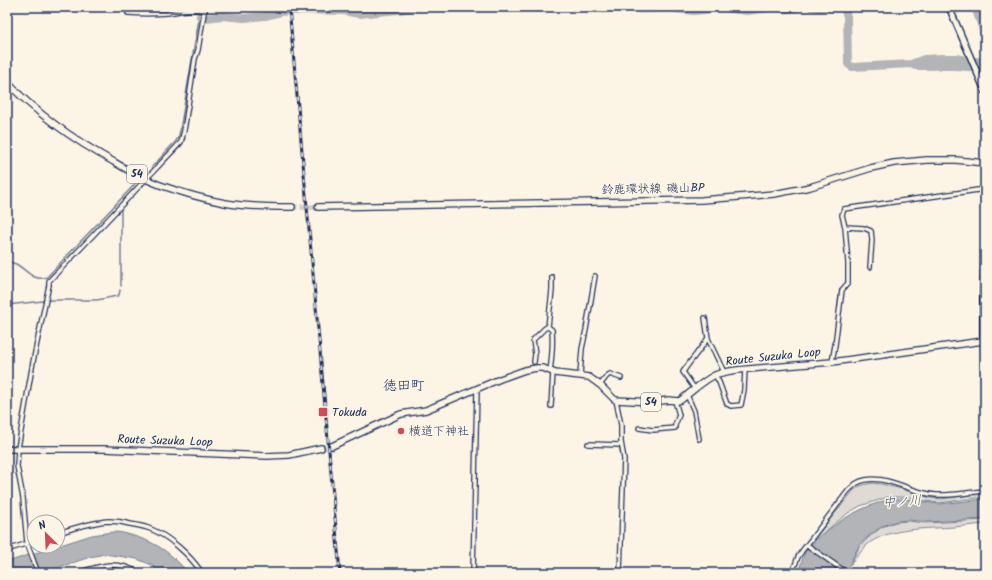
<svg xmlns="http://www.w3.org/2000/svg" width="992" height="580" font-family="Kalam,'Klee One',sans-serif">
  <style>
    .green { fill: #dfdbd4; stroke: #7d8599 }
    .water { fill: #b2b4b8; stroke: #767f94 }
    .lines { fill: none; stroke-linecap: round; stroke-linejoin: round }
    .stream { stroke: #767f94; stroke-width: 1.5 }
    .river { stroke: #b2b4b8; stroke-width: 8 }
    .primary-tunnel { stroke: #cfcdca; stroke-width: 5.5; stroke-dasharray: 5.5 3; stroke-linecap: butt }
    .street-casing { stroke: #1b2f5e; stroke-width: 6 }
    .secondary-casing { stroke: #1b2f5e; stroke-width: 8 }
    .primary-casing { stroke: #1b2f5e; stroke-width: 8 }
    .street { stroke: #fcf5e5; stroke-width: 3.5 }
    .secondary { stroke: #fcf5e5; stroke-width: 5 }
    .primary { stroke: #fcf5e5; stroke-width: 5.5 }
    .rail-casing { stroke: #1b2f5e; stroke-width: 3 }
    .rail { stroke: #fcf5e5; stroke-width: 1.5; stroke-dasharray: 4.5; stroke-linecap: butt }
    .poi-dot { fill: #d1495b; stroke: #fcf5e5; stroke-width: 1.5 }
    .labels { text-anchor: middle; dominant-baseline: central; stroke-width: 3; stroke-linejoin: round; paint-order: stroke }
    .shield { fill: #fcf5e5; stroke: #5e6a86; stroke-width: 1 }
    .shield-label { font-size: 11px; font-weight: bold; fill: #1b2f5e }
    .street-label { font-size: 12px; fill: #1b2f5e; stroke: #fcf5e5 }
    .poi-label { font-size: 12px; fill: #1b2f5e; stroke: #fcf5e5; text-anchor: start }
    .water-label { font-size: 13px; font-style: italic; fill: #485779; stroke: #fcf5e5 }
    .quarter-label { font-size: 14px; fill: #1b2f5e; stroke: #fcf5e5 }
  </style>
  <rect width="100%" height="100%" fill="#fcf5e5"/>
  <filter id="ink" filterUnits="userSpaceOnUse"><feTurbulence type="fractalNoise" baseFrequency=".025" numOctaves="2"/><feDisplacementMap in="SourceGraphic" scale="8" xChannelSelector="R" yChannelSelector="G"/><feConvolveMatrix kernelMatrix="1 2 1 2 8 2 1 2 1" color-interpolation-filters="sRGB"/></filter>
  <g filter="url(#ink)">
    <path class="green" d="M871,483L881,484L902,489L931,498L941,499L984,493L985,497L938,503L926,501L910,497H888L860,506L848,513L812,542L854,490L860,486Z
      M985,520V524C975,525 964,526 954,527C928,529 888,527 867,545C861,551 856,558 851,564L859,547L869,537L882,527L896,522L908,521L925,523Z"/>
    <path class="water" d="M890,499H907L925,502L940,504L985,499V519L927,522L909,520L897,521L882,526L869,536L859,545L847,570L845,573H799C800,566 802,559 805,553C809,545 816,540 822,535C844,517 862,507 890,499Z
      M112,532C122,532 128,534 137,537C159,544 173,555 188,573H160L152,565L137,559L105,554L90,557L42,573H7V562L92,535Z"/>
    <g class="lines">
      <path class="stream" d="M152,167L176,141L179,136L199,19L200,16
        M159,168L182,145L185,138
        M121,208V286
        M7,261C10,262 13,263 16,264C27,270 33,282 47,277L135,184
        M7,305L52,300H97L117,296L119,295L120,290"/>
      <path class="river" d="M619,7L642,9L668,8L694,11L704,10L719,7L747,11L774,7
        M775,7C785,10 789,10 799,7
        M811,7L820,8L832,7
        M838,7C844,9 845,10 847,16L848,64L852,67L911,64L915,66C930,66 974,64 985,71
        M975,7L985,36
        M200,16L206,18L222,16L244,18L265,16L281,12L304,10L344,11L359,14L398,10L417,7
        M911,64L924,59L944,58H957L966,60L985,62"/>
      <path class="primary-tunnel" d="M292,207H318
        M321,448L332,446"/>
      <g class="street-casing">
        <path id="street" d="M128,13C141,14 154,14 167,13C182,11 189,8 205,11
          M845,227L864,228L871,231L872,240L870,267
          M708,338L710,343L724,372
          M983,341L984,357L985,382
          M534,362L535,354L533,340L545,328L548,327
          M832,362L835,345L842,290L848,283V263L845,227L842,215L844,209L985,189
          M550,371C552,357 553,344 552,330L548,327L552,290V277
          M580,375L582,349L586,330L595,276
          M715,375L719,382L727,404L731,406L741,405L744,390L745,369
          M600,385L607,376L610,374L621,378
          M695,389L683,372C691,360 700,350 708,338L705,318
          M687,395L694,411L699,439
          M616,400L621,425V442L624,459L620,573
          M551,406L553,372
          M639,428L653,430L675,428V425L679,415L675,401
          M588,444L621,445
          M58,533C75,528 91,522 109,521C116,521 123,522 130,524C136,525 142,526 148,528C168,535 190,555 202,573
          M807,545L847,573
          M7,550L34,541
          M38,573L27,543L23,498L17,466L18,448L33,362L49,285V281L81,248L181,142L184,131L195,59L198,50L205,7
          M78,573C102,565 116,560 139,573
          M473,573L477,389
          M792,573L798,557L802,551L848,491C851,488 854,485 857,483C880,470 912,494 936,495C952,496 969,492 985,491"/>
      </g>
      <g class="secondary-casing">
        <path id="secondary" d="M949,7L985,91
          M983,341V292L985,246"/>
      </g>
      <g class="primary-casing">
        <path id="primary" d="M7,82C38,115 74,140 114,162C129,171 144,179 160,185C180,192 204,199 225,203C247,207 270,207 292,207
          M318,207L702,200L774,194L810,187L871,168L894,163L927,160H956L985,163
          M332,446L401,414L426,410L500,379L525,370L537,368H543L555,373L589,377L600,385L614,399L616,400L652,402L669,400L678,401L681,400C692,391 703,381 715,375C722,372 730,371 737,370L832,362L983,341L985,342
          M7,449H104L267,456L289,455L321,448"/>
      </g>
      <use href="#street" class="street"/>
      <use href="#secondary" class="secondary"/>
      <use href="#primary" class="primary"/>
      <g class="rail-casing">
        <path id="rail" d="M289,7L340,573"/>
      </g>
      <use href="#rail" class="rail"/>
    </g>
  </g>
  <g class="poi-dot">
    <rect x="318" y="407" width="10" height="10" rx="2"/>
    <circle cx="401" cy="431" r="4"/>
  </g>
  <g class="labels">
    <g class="shield">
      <rect x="127" y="165" width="20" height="18" rx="3"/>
      <rect x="641" y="393" width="20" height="18" rx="3"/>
    </g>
    <g class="shield-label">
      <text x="137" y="174">54</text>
      <text x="651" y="402">54</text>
    </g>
    <g class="street-label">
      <text transform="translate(653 189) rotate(-1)">鈴鹿環状線 磯山BP</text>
      <text transform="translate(773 357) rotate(-6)">Route Suzuka Loop</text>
      <text transform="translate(165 441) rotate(2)">Route Suzuka Loop</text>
    </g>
    <g class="poi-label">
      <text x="332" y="412">Tokuda</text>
      <text x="409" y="431">横道下神社</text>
    </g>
    <g class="water-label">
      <text transform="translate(902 502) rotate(-4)">中ノ川</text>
    </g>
    <g class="quarter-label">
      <text x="404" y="386">徳田町</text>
    </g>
  </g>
  <rect width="992" height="580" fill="none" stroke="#fcf5e5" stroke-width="24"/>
  <rect x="12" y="12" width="968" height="556" fill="none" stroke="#1b2f5e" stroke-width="1.5" filter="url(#ink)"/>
  <g transform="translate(46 534) rotate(336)"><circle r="19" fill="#fcf5e5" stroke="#a2a6af"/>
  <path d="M0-3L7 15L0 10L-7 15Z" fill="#d1495b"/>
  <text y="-6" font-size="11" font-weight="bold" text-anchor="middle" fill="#1b2f5e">N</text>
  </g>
</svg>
